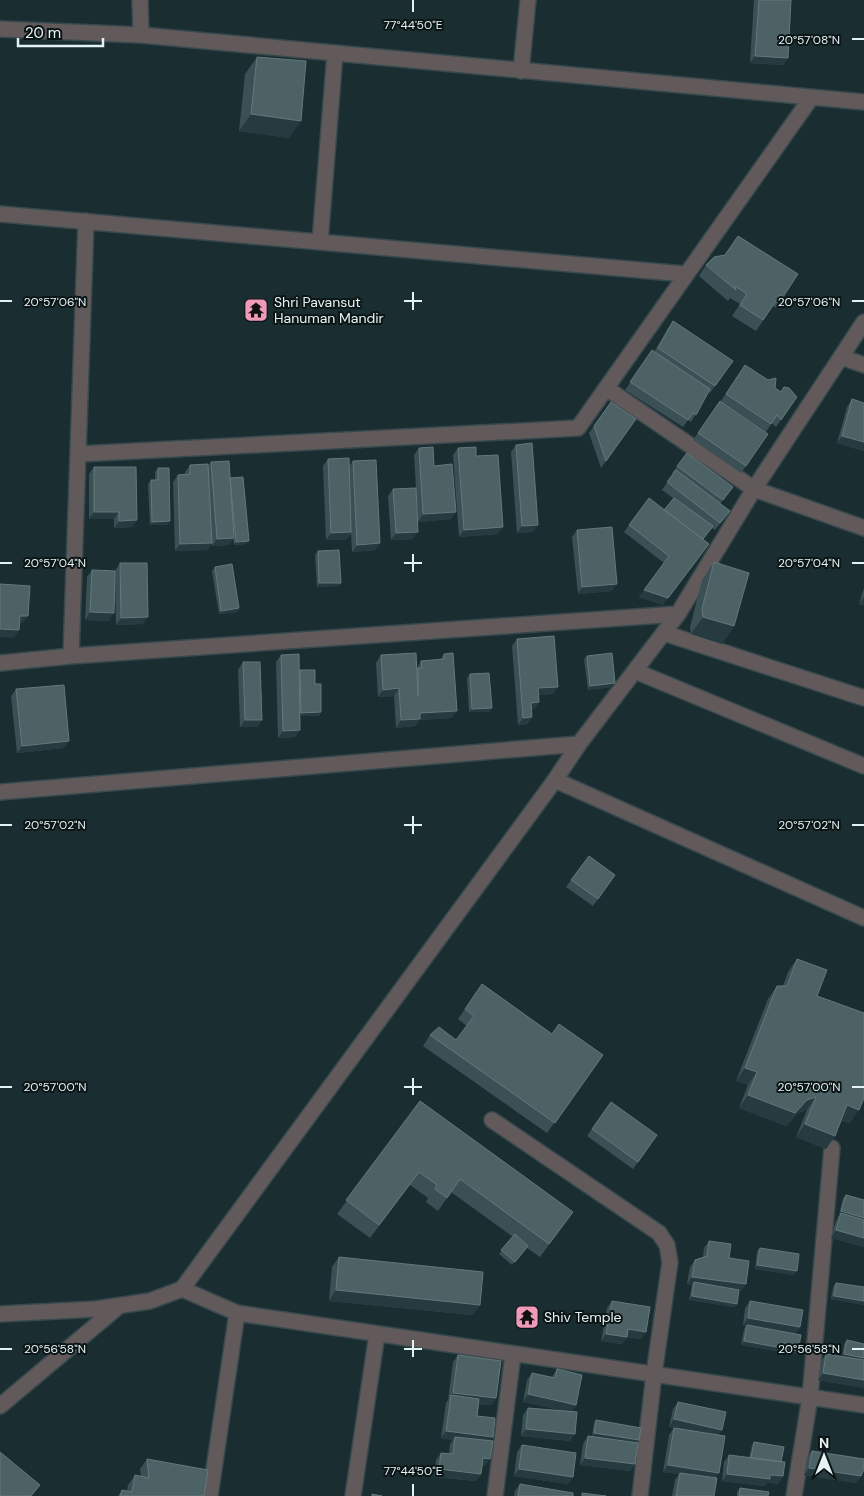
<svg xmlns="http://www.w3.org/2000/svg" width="864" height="1496" font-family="'DM Sans',sans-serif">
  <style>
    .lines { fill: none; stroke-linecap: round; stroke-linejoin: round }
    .minor-casing { stroke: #36494d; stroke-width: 18 }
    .minor { stroke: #62595b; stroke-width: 15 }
    .wall { fill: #3b5054 }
    .shaded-wall { fill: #263b3f }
    .building { fill: #4d6265; stroke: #65787c }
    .ticks { fill: none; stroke: #e5f2f4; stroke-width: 2 }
    .labels { text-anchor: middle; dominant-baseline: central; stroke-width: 4; stroke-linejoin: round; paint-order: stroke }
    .poi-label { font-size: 14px; fill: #e5f2f4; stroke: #0c1516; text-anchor: start }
    .ticks-label { font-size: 12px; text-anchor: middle; fill: #e5f2f4; stroke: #0c1516; stroke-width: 4; stroke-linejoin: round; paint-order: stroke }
  </style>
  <rect width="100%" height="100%" fill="#1a2e32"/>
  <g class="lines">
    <g class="minor-casing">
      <path id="minor" d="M140,0L141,35
        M0,29L141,35L864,102
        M521,71L528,0
        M0,214L685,274
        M320,242L335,53
        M841,357L864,365
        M606,388L754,489L864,528
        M79,454L578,428L811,98
        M664,633L864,698
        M71,656L86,221
        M0,663L71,656L678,614
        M635,671L864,766
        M555,780L864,918
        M0,792L579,744
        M492,1120L659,1233L667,1245L670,1262L654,1374L640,1496
        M182,1289L237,1313L864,1405
        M0,1314L96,1309L150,1301L182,1289L555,780L579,744L678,614L754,489L864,322
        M0,1406L119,1306
        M210,1496L237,1313
        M353,1496L377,1334
        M495,1496L513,1354
        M794,1496L810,1397L832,1148"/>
    </g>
    <use href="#minor" class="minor"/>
  </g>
  <path class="wall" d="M754,0H791L788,58L783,65L750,63Z
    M257,57L289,138L239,131L245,74Z
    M714,257L783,297L776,308L773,306L756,331L732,316L740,304L730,298L728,301L699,276L706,265Z
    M673,321L733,361L710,393L709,392L691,422L688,420L683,427L625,390L652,350L654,352L668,328Z
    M745,365L775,388L781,392L784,387L797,397L776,427L772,423L766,432L721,401Z
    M852,399L864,403V451L837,443L847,407Z
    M720,401L768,434L741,473L693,440Z
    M611,402L636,419L601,468L589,433Z
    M516,445L538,525L533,532L517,533L511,452Z
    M419,448L434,466L456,512L451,519L418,522L414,455Z
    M458,448L476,456L498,534L459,537L453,455Z
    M687,453L733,487L720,504L730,511L715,530L712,528L703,539L663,605L639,597L664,563L624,532L629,525L665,510L673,498L662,490L673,474L672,473Z
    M328,459L349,466L353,461L380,543L375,550L352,552L351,533L346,540H326L323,466Z
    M211,462L230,479L246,544L234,545L233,539L229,545L212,546V543L207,550L175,551L173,482L178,475H185V472L190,465L208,466Z
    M94,467L137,520L132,527L114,528V519H89V474Z
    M158,468L168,525H150L148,484L151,480H155V472Z
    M393,489L413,539L391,540L388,496Z
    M577,530L612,591L578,594L572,537Z
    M318,551L341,583L338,586L317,587L315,555Z
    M714,562L734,626L722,644L691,634L690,627L702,580Z
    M120,563L143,624L116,625L115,573L109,621L85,620L87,577L92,570L115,571Z
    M215,567L239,608L237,612L219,614L212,571Z
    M864,588V605L859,604Z
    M517,639L553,694L538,695L539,702L534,709H532V717L527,724L518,725L512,646Z
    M444,654L452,718L419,720L415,726L396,728L394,696L378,697L376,663L381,655L417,668L421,661L440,660Z
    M281,655L299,671L300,670L315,684L321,712L319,716H300V730L295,737L278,738L276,662Z
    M587,656L615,683L612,687L588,690L584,659Z
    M243,662L262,720L257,727H240L238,670Z
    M470,674L492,708L489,712H469L467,678Z
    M16,689L69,741L64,748L17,753L11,696Z
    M615,875L593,906L566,887L571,880Z
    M797,959L817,996L850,1123L841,1120L835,1136L826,1149L796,1137L807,1110L798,1113L786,1126L739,1108L748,1085L736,1081L768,999L777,986H783L788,972Z
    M482,984L552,1034L603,1055L547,1133L423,1046L430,1035L456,1040L467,1026L458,1019Z
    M420,1101L573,1212L540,1257L527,1248L512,1265L499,1254L513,1237L451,1192L438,1211L426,1202L428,1198L410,1185L370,1238L337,1214Z
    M611,1102L657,1135L633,1169L587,1136Z
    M846,1195L864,1200V1247L831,1238L836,1221L839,1215L843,1198Z
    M709,1241L729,1258L741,1291H739L737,1304L734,1307L689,1300L692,1285L687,1284L690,1267L695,1260L703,1257L704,1248Z
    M760,1248L794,1275L755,1269L757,1251Z
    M339,1257L473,1315L329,1301L332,1267Z
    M836,1283L864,1287V1305L831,1299L833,1287Z
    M612,1301L641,1339L627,1337L622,1344L601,1341L607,1308Z
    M750,1301L800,1327L795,1334L798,1351L795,1354L741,1345L744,1329L746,1326L743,1325L745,1308Z
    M847,1340L864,1344V1388L818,1380L821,1361L826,1354L842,1357L844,1344Z
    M458,1355L496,1398L491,1405L479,1404L477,1416L490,1441L485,1466H482L481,1474L476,1481L434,1477L436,1460L441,1453L449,1454L450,1444L453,1440L441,1438L446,1403L448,1400L453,1362Z
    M557,1369L576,1405L571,1412L570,1441L521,1436L523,1415L528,1408L570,1412L523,1402L527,1380L532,1373L552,1377Z
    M678,1402L719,1435V1473L715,1478L714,1496H672L675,1480L679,1474L663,1472L669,1435L674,1428L678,1429L669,1427L673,1409Z
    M596,1420L639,1440L637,1443L635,1464L630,1471L580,1465L583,1444L588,1436L603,1438L592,1436L594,1423Z
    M754,1442L781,1462L783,1476L778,1484L767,1482L765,1486L722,1481L724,1462L729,1455L749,1458L752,1445Z
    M522,1445L573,1477L568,1484L514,1476L517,1452Z
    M812,1451L861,1476L856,1483L804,1475L807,1458Z
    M147,1459L204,1496H118L122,1490L127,1491L128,1485L135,1475L141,1476L140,1469Z
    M520,1484L573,1496H514L515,1491Z
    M740,1488L768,1496H737V1492Z"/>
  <path class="shaded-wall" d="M755,56L788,58L783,65L750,63Z
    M251,114L301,121L289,138L239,131Z
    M842,436L864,442V451L837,443Z
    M94,512H119L114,519H89Z
    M456,512L451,519L418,522L423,514Z
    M137,520L132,527L114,528L119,521Z
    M170,521L168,525H150L152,522Z
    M538,525L533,532L517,533L522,526Z
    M503,527L498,534L459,537L464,530Z
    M351,532L346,540H326L331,533Z
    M418,532L413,539L391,540L396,533Z
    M234,538L229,545L212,546L217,539Z
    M249,541L246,544L234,545L236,542Z
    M212,543L207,550L175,551L180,544Z
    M380,543L375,550L352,552L357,545Z
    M704,551L663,605L639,597L644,590Z
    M319,583H341L338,586L317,587Z
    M617,584L612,591L578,594L582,587Z
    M864,597V605L859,604Z
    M239,608L237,612L219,614L221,611Z
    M90,612L114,613L109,621L85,620Z
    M20,616H28L23,623H15Z
    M148,617L143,624L116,625L121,618Z
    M703,617L734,626L722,644L691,634Z
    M0,629L19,630L14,638L0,637Z
    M615,683L612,687L588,690L590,686Z
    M558,687L553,694L533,696L538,688Z
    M399,688L394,696L378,697L383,690Z
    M539,702L534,709L526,710L531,703Z
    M492,708L489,712H469L472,709Z
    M457,711L452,718L419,720L415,726L396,728L401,720L420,713Z
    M321,712L319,716H298L301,713Z
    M532,717L527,724L518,725L523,718Z
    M245,720H262L257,727H240Z
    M300,730L295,737L278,738L283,731Z
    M69,741L64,748L17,753L22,746Z
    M745,1068L757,1072L748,1085L736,1081Z
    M748,1095L807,1100L816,1097L807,1110L798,1113L786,1126L739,1108Z
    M847,1105L859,1110L850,1123L838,1118Z
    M805,1124L835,1136L826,1149L796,1137Z
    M841,1211L864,1218V1220L841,1213L839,1215Z
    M836,1230L864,1238V1247L831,1238Z
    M757,1265L797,1271L794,1275L755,1269Z
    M692,1277L746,1284L741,1291L693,1285L694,1282L692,1285L687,1284Z
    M336,1290L480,1305L473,1315L329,1301Z
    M692,1296L737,1304L734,1307L689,1300Z
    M834,1296L864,1301V1305L831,1299Z
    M748,1318L800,1327L795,1334L743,1325Z
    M628,1329L646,1332L641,1339L623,1336Z
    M606,1334L627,1337L622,1344L601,1341Z
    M744,1341L798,1351L795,1354L741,1345Z
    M844,1354L864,1358V1363L841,1357Z
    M823,1373L864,1380V1388L818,1380Z
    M453,1393L496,1398L491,1405L450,1400L451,1396Z
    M528,1394L576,1405L571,1412L523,1402Z
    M674,1419L722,1430L717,1437L669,1427Z
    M526,1429L575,1434L570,1441L521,1436Z
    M446,1431L493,1437L488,1444L455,1437L453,1440L441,1438Z
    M594,1433L639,1440L636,1444L592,1436Z
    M483,1458L490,1459L485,1466L478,1465Z
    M585,1458L635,1464L630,1471L580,1465Z
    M668,1465L719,1473L714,1480L680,1473L679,1474L663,1472Z
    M809,1468L861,1476L856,1483L804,1475Z
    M439,1469L481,1474L476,1481L434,1477Z
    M519,1469L573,1477L568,1484L514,1476Z
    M727,1474L770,1475L783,1476L778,1484L767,1482L765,1486L722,1481Z"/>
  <path class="building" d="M759,0H791L788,58L755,56Z
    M257,57L306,61L301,121L251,114Z
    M738,236L798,274L783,297L780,295L763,320L740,305L747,294L735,286L736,290L706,265L714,257L725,255Z
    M673,321L733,361L715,386L658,348Z
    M652,350L710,389L696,415L693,413L688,420L630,382Z
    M745,365L768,380L776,378L775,388L781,392L784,387L789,388L797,397L781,420L777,415L771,424L726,394Z
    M852,399L864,403V442L842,436Z
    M720,401L768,434L746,466L698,433Z
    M611,402L636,419L606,461L594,426Z
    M532,443L538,525L522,526L516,445Z
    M433,447L434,466L452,464L456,512L423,514L419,448Z
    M476,447V456L498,455L503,527L464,530L458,448Z
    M687,453L733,487L723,500L677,466Z
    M349,458L351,532L331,533L328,459Z
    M376,460L380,543L357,545L353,461Z
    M229,461L234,538L217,539L211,462Z
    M208,464L212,543L180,544L178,475L190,474V465Z
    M94,467H136L137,520L119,521V512H94Z
    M158,468H169L170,521L152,522L151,480H158Z
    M676,470L730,511L720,523L667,482Z
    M243,477L249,541L236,542L230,478Z
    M416,488L418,532L396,533L393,489Z
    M649,498L709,544L668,598L644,590L669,556L629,525Z
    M674,498L713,526L703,539L664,510Z
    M612,527L617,584L582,587L577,530Z
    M339,550L341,583H319L318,551Z
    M714,562L749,573L734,626L703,617L702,609Z
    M120,563H147L148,617L121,618Z
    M232,564L239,608L221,611L215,567Z
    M92,570L115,571L114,613L90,612Z
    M0,584L30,586L28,616H20L19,630L0,629Z
    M554,636L558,687L538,688L539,702L531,703L532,717L523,718L517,639Z
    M416,653L418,696V668H422L421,661L444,659V654L453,653L457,711L420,713V719L401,720L399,688L383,690L381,655Z
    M612,653L615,683L590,686L587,656Z
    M299,654L300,730L283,731L281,655Z
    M243,662H260L262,720H245Z
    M300,670H315V684H321V712L301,713Z
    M489,673L492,708L472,709L470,674Z
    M64,685L69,741L22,746L16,689Z
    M589,856L615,875L598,899L571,880Z
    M797,959L827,970L817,996L864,1013V1098L859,1110L847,1105L835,1136L805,1124L816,1097L807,1100L795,1113L748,1095L757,1072L745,1068L777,986H787Z
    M482,984L552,1034L559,1024L603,1055L555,1123L430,1035L439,1027L456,1040L474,1016L465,1009Z
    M420,1101L573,1212L549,1244L460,1179L447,1198L435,1189L437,1185L419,1172L379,1225L346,1200Z
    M611,1102L657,1135L638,1162L592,1129Z
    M846,1195L864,1200V1218L841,1211Z
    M841,1213L864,1220V1238L836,1230Z
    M515,1234L528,1246L515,1262L501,1250Z
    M709,1241L731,1244L729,1258L749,1261L746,1284L692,1277L695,1260L707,1256Z
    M760,1248L799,1254L797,1271L757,1265Z
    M339,1257L483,1272L480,1305L336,1290Z
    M694,1282L739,1290L737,1304L692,1296Z
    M836,1283L864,1287V1301L834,1296Z
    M612,1301L650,1307L646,1332L628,1329L627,1337L606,1334Z
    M750,1301L803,1310L800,1327L748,1318Z
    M747,1325L801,1335L798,1351L744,1341Z
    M847,1340L864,1344V1358L844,1354Z
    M826,1354L864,1360V1380L823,1373Z
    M458,1355L501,1361L496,1398L453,1393Z
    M557,1369L582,1375L576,1405L528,1394L532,1373L555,1378Z
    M451,1395L479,1399L477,1416L495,1418L493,1437L446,1431Z
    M678,1402L726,1412L722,1430L674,1419Z
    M528,1408L577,1412L575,1434L526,1429Z
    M596,1420L641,1428L639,1440L594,1433Z
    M674,1428L725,1436L719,1473L668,1465Z
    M588,1436L638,1443L635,1464L585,1458Z
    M455,1437L493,1441L490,1459L483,1458L481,1474L439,1469L441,1453L453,1454Z
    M754,1442L784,1447L781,1462L751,1458Z
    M522,1445L576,1453L573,1477L519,1469Z
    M812,1451L864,1459V1469L861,1476L809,1468Z
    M0,1452L40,1485L31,1496H0Z
    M729,1455L785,1462L783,1476L770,1475V1479L727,1474Z
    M147,1459L208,1470L204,1496H120L122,1490L132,1492L135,1475L149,1478Z
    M680,1473L717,1478L714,1496H676Z
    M520,1484L573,1493V1496H518Z
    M740,1488L769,1492L768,1496H739Z
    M582,1493L606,1496H582Z
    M372,1494L382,1496H372Z"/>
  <path class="ticks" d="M413,0V12M852,39H864M413,292V310M0,301H12M404,301H422M852,301H864M413,554V572M0,563H12M404,563H422M852,563H864M413,816V834M0,825H12M404,825H422M852,825H864M413,1078V1095M0,1087H12M404,1087H422M852,1087H864M413,1340V1357M0,1349H12M404,1349H422M852,1349H864M413,1484V1496"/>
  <defs>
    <g id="temple-square" transform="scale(1.25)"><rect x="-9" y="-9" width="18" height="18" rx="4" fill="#ef9ab8" stroke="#0c1516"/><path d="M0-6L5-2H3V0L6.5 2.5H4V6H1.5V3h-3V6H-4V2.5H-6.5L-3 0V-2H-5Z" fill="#111"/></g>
  </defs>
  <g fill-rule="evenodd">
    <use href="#temple-square" x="256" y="310"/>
    <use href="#temple-square" x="527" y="1317"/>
  </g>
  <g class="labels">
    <g class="poi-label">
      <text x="274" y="302">Shri Pavansut<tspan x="274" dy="16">Hanuman Mandir</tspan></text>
      <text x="544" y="1317">Shiv Temple</text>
    </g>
  </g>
  <g class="ticks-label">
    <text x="413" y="29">77°44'50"E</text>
    <text x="809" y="44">20°57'08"N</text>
    <text x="55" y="306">20°57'06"N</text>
    <text x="809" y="306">20°57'06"N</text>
    <text x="55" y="567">20°57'04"N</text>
    <text x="809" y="567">20°57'04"N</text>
    <text x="55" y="829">20°57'02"N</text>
    <text x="809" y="829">20°57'02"N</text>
    <text x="55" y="1091">20°57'00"N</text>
    <text x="809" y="1091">20°57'00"N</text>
    <text x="55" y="1353">20°56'58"N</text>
    <text x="809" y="1353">20°56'58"N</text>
    <text x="413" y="1475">77°44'50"E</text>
  </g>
  <g transform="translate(824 1456)" stroke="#0c1516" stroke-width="4" paint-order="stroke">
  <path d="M0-4L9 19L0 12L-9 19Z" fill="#e5f2f4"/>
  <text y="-8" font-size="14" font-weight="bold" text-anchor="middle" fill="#e5f2f4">N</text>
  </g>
  <path d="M18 38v8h85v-8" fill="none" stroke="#e5f2f4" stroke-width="2.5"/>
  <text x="25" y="38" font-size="15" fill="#e5f2f4" stroke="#0c1516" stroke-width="4" paint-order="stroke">20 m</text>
</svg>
